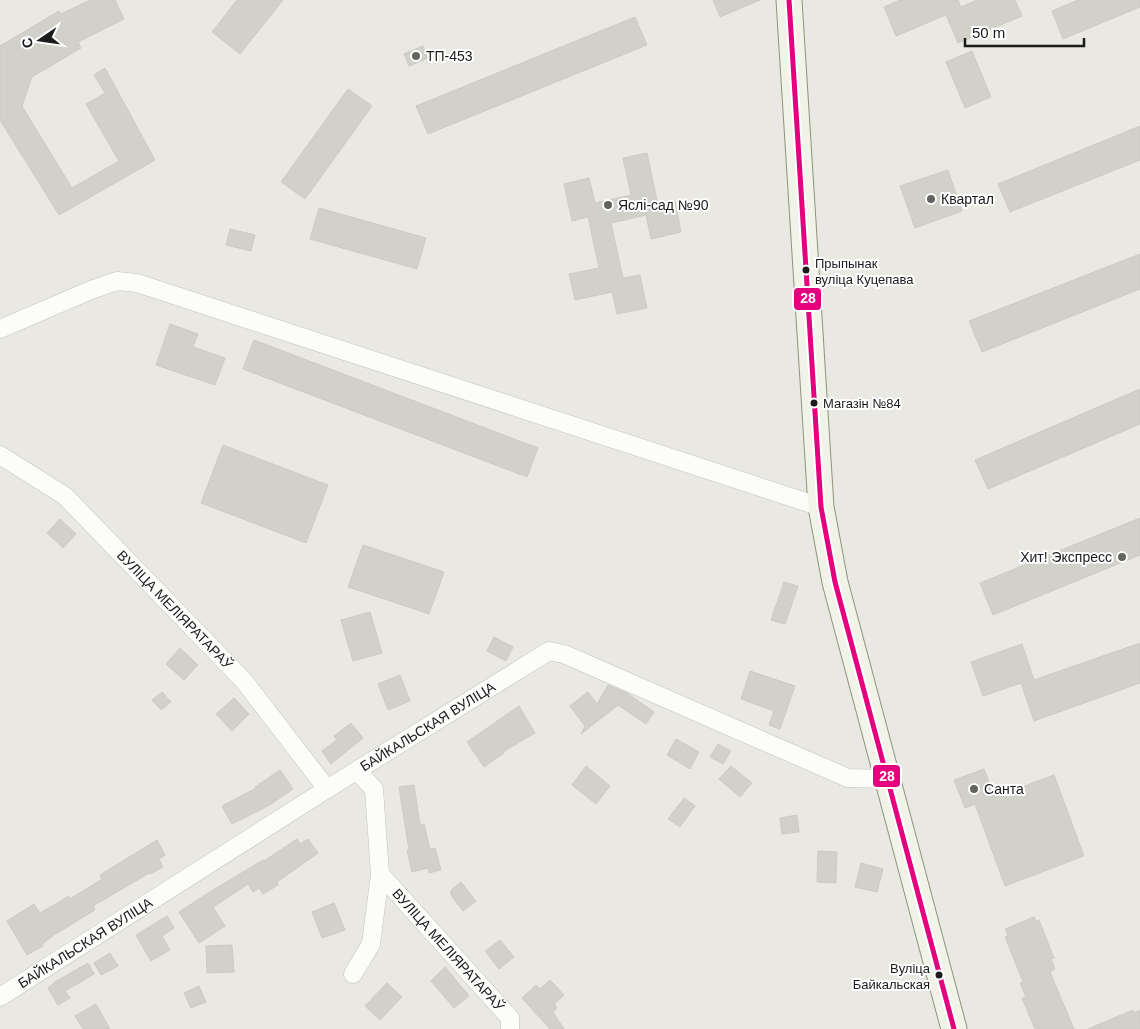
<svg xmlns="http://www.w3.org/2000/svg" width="1140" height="1029" font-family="Helvetica,sans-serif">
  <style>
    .building { fill: #d2d0cb; stroke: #cdcac4 }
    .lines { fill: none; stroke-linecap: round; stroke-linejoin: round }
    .minor-casing { stroke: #c2c2bf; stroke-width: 19 }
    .secondary-casing { stroke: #90937b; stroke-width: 27 }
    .minor { stroke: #fcfcfb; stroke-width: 18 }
    .secondary { stroke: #f1f2e8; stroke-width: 25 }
    .bus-1-casing { stroke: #fff; stroke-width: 9 }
    .bus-1 { stroke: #e5007d; stroke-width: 5 }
    .poi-dot { fill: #636361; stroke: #fff; stroke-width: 2 }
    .bus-dot { fill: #1b1b1b; stroke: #fff; stroke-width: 2 }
    .labels { text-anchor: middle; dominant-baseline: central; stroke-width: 4; stroke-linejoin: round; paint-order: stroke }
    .bus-label { font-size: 13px; fill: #1b1b1b; stroke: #fff; text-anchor: start }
    .poi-label { font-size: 14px; fill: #1b1b1b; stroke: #fff; text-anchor: start }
    .street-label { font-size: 14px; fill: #1b1b1b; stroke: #fff }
    .line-badge { stroke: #fff; stroke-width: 2 }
    .badge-label { font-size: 14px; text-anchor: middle; font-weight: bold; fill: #fff }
  </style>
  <rect width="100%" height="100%" fill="#eae8e2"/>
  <path class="building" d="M90,0H115L124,19L78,42L81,48L32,77L22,106L72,188L119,161L86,104L105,93L94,75L105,68L155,160L59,215L0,120V46L59,11L61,14Z
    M237,0H283L240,54L212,32Z
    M713,0H760L720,17Z
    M900,0H958L961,7L977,0H1015L1022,16L958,43L946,15L896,36L884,7Z
    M1078,0H1140V7L1063,39L1052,11Z
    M635,17L647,45L428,134L416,106Z
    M423,46L428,58L409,66L404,54Z
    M972,51L991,97L965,108L946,62Z
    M348,89L372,106L305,199L281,182Z
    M1140,126V160L1010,212L998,184Z
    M647,153L658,205L675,201L681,232L651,239L646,215L611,223L623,278L640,275L647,308L617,314L612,292L575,300L569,274L599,268L588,217L572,221L564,184L589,178L595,203L631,195L623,158Z
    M948,170L962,211L915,228L900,186Z
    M319,208L426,238L417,269L310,239Z
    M230,229L255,235L251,251L226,245Z
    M1140,254V289L982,352L969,321Z
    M170,324L198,334L193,347L225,358L215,385L156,365Z
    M254,340L538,448L527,477L243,369Z
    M1140,389V424L988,489L975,460Z
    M223,445L328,485L306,543L201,503Z
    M1140,518V555L993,615L980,583Z
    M60,519L76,534L63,548L47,533Z
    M363,545L444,572L429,614L348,587Z
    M784,582L798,586L785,624L771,620Z
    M370,612L382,653L353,661L341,620Z
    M494,637L513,647L506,661L487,651Z
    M1140,643V683L1034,721L1021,683L983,696L971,662L1022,644L1034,680Z
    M180,648L198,665L184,680L166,664Z
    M750,671L795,686L780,729L769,725L774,711L741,699Z
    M400,675L410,701L388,710L378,684Z
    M608,685L627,693L654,712L646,724L618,705L581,734L585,726L570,706L588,692L597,704Z
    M162,692L171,702L161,710L152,700Z
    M234,698L249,714L232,731L216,714Z
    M519,706L535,733L503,752L504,753L484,767L467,742Z
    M351,723L363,738L331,764L322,751L337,740L334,736Z
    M676,739L699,752L690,769L667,755Z
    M718,744L731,751L723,764L710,757Z
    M586,766L610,786L596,804L572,785Z
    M731,766L752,783L740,797L719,779Z
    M984,769L995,797L1054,775L1084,856L1005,886L975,804L965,808L954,780Z
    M280,770L293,789L268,806L232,824L222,806L256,788L255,787Z
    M414,785L420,825L424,824L430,849L435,848L441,870L429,873L428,868L412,872L407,850H409L399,787Z
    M684,798L695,806L680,827L668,819Z
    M797,815L799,832L782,834L780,818Z
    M297,839L300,844L308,839L318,853L277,882L278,885L263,894L259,888L253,892L248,884L213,907L225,926L199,943L179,912L205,895L263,860L264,861Z
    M157,840L165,855L159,859L163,867L150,874L149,873L93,906L95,910L54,935L42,944L43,946L27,955L7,921L34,904L40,913L69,896L70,899L102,879L100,875Z
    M818,851L837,852L836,883L817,882Z
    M861,863L883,869L877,892L855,887Z
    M461,882L476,901L463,911L451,895V890Z
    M334,903L345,930L322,938L312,912Z
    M167,916L174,928L162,936L170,950L151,961L136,935Z
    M1034,917L1036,922L1039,920L1054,958L1051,959L1055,969L1050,972L1074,1029H1035L1022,998L1026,997L1020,983L1023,982L1005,937L1008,936L1005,929Z
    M500,940L514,957L499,969L485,951Z
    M232,945L234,972L207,973L206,946Z
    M110,953L118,966L101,975L94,963Z
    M88,963L94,974L65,991L70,998L58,1005L48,988L53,984V983Z
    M445,967L469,996L454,1008L431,981Z
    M550,980L564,995L554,1004L557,1008L553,1012L564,1029H550L522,998L536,985L540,989Z
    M387,983L402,997L380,1020L365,1006Z
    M199,986L206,1002L191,1008L184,993Z
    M96,1004L110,1029H83L75,1016Z
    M1133,1010L1134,1013L1140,1010V1029H1088Z"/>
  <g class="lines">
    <g class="minor-casing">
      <g id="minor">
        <path d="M0,329L91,290L117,281L137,283L821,507"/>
        <path id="s1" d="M0,455L65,496L244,681L327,789"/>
        <path id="s2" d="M380,874L510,1018V1029"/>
        <path d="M353,974L371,944L380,874L374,789L357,771"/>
        <path id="s3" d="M0,997L327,789L549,651L564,654L848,778L887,779"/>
      </g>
    </g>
    <g class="secondary-casing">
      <path id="secondary" d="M789,0L821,507L835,582L954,1029"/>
    </g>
    <use href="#minor" class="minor"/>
    <use href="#secondary" class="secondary"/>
    <g class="bus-1-casing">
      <path id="bus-1" d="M789,0L821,507L835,582L954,1029"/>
    </g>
    <use href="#bus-1" class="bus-1"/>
  </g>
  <g class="poi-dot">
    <circle cx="416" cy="56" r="5"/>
    <circle cx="931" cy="199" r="5"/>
    <circle cx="608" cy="205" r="5"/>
    <circle cx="1122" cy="557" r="5"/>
    <circle cx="974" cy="789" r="5"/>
  </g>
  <g class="bus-dot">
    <circle cx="806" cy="270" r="4.5"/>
    <circle cx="814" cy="403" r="4.5"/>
    <circle cx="939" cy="975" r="4.5"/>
  </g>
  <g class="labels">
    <g class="bus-label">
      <text x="815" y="263">Прыпынак<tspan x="815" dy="16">вуліца Куцепава</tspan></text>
      <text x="823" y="403">Магазін №84</text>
      <text x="930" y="968" text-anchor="end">Вуліца<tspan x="930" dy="16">Байкальская</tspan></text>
    </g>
    <g class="poi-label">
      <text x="426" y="56">ТП-453</text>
      <text x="941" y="199">Квартал</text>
      <text x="618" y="205">Яслі-сад №90</text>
      <text x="1112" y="557" text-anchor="end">Хит! Экспресс</text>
      <text x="984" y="789">Санта</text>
    </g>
    <g class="street-label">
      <text stroke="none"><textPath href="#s1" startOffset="235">ВУЛІЦА МЕЛІЯРАТАРАЎ</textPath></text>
      <text stroke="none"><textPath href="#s3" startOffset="506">БАЙКАЛЬСКАЯ ВУЛІЦА</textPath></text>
      <text stroke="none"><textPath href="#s3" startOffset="101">БАЙКАЛЬСКАЯ ВУЛІЦА</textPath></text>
      <text stroke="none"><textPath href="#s2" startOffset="102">ВУЛІЦА МЕЛІЯРАТАРАЎ</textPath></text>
    </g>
  </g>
  <g class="line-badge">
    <rect x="793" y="287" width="29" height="24" rx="5" fill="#e5007d"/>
    <rect x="872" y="764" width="29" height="24" rx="5" fill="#e5007d"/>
  </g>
  <g class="badge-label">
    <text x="808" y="303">28</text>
    <text x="887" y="781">28</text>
  </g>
  <g transform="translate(40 40) rotate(257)" stroke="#ffffff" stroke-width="4" paint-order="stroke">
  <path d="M0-4L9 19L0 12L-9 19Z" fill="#1b1b1b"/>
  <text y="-8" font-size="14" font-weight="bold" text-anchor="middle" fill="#1b1b1b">С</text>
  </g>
  <path d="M965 38v8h119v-8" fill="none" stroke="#1b1b1b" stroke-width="2.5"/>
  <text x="972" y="38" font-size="15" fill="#1b1b1b" stroke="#ffffff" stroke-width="4" paint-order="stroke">50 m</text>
</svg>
